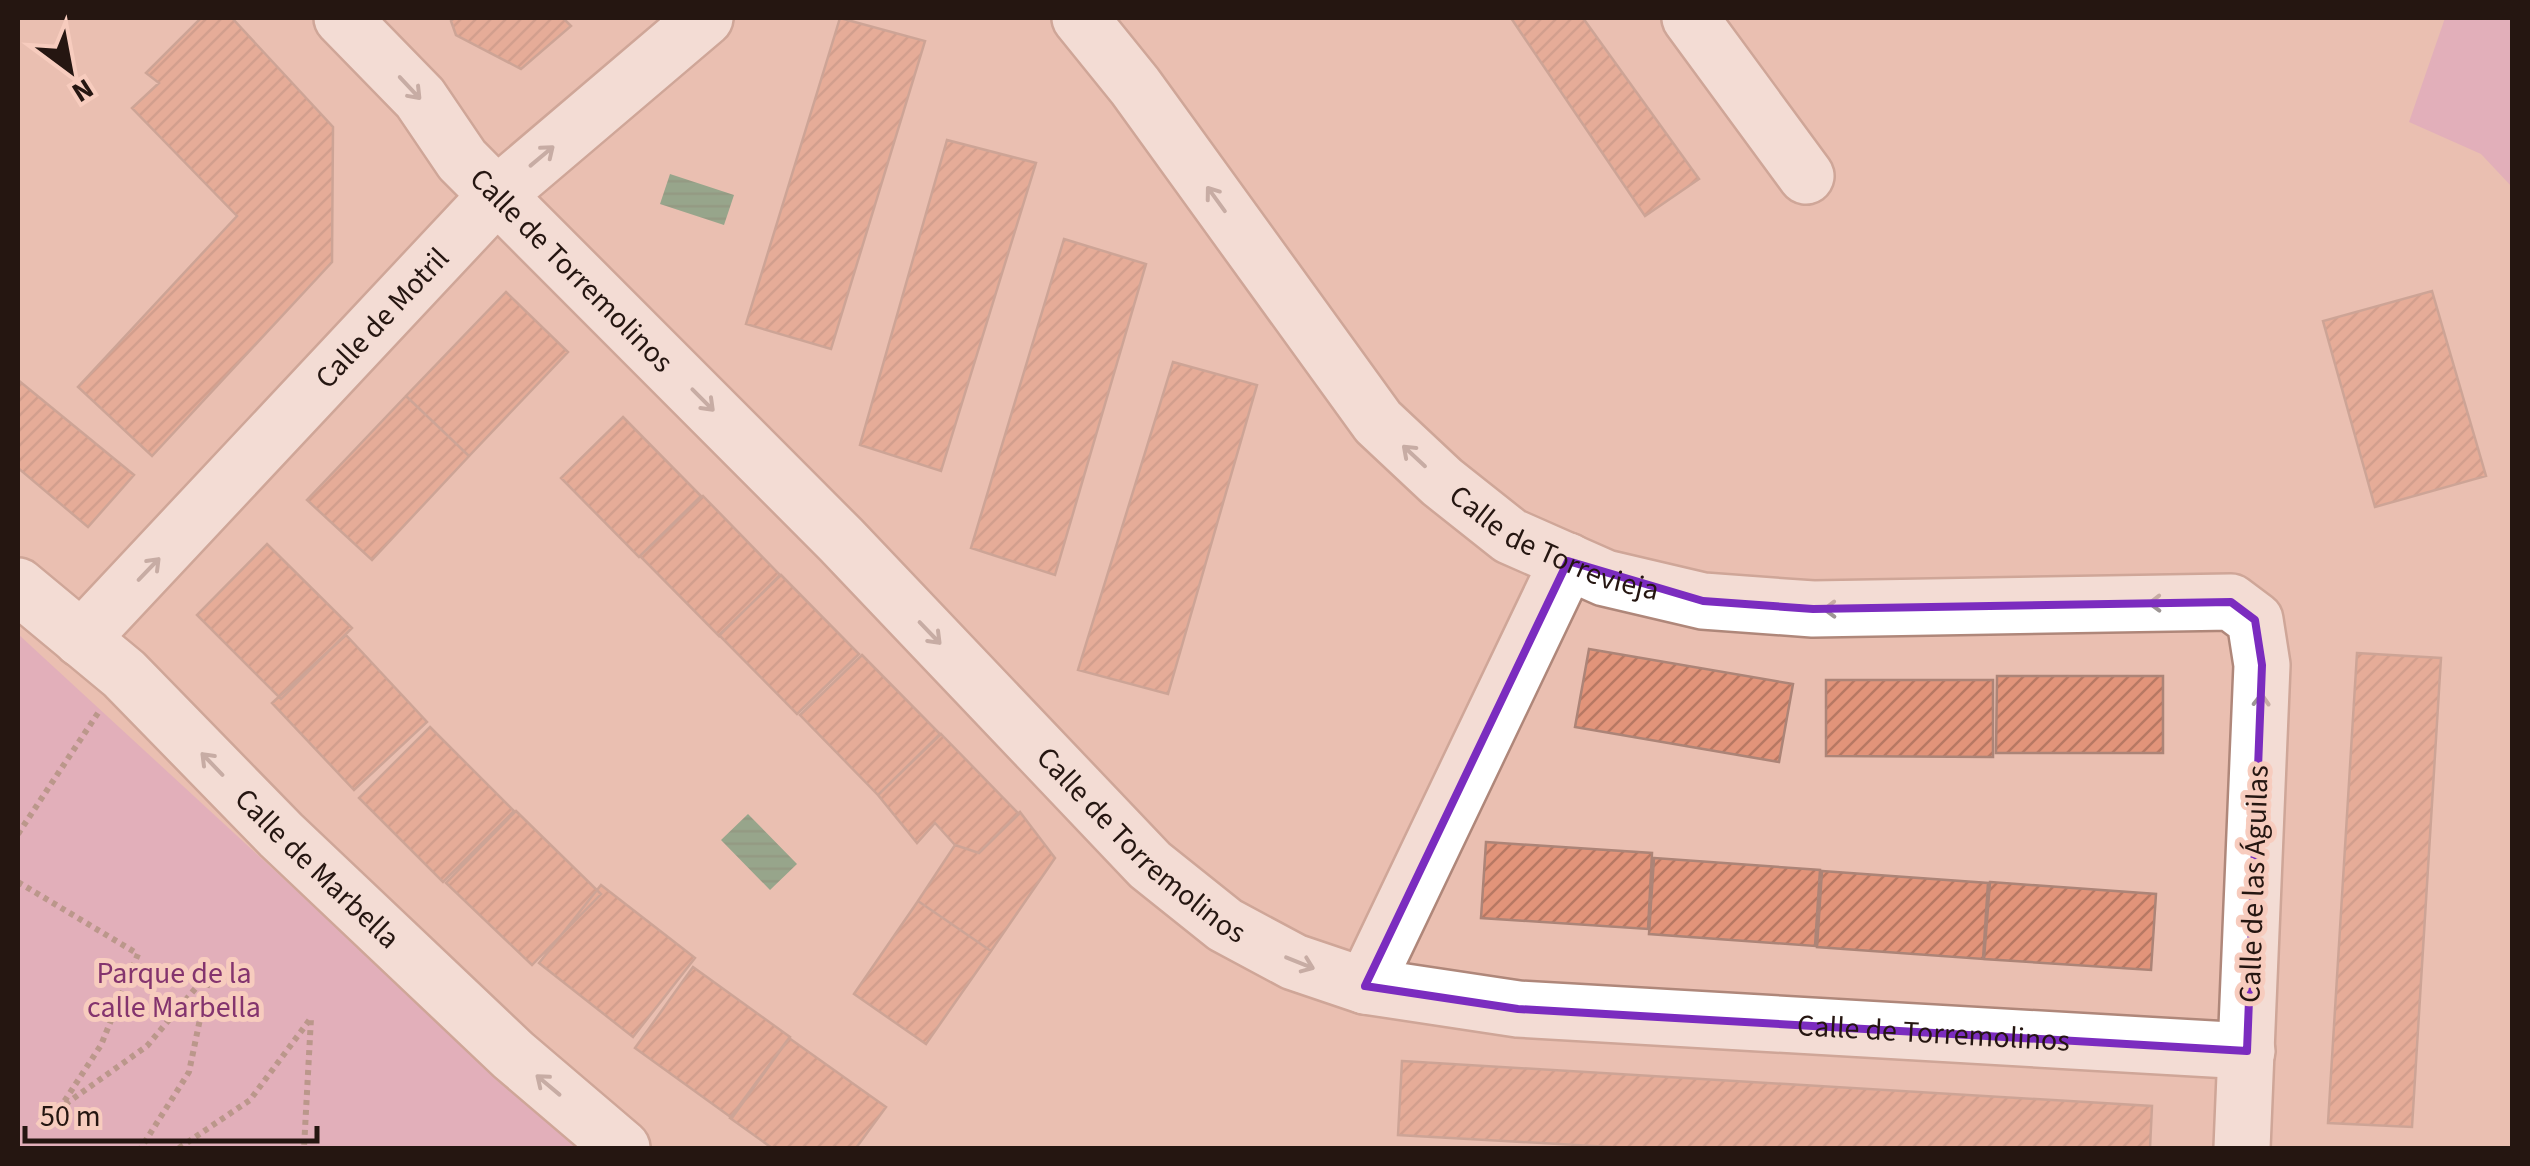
<svg xmlns="http://www.w3.org/2000/svg" width="2530" height="1166" font-family="'Source Sans 3',sans-serif">
  <style>
    .park { fill: #d99cc5 }
    .water { fill: url(#water-rules) }
    .building { fill: url(#building-hatch); stroke: #ac8477; stroke-width: 2.5 }
    .lines { fill: none; stroke-linecap: round; stroke-linejoin: round }
    .minor-casing { stroke: #af877a; stroke-width: 60 }
    .path { stroke: #83665d; stroke-width: 6; stroke-dasharray: 5 5; stroke-linecap: butt }
    .minor { stroke: #fff; stroke-width: 55 }
    .oneway { stroke: #9d9694 }
    .marked { fill: none; stroke: #7b2cbf; stroke-width: 8; stroke-linejoin: round }
    .labels { text-anchor: middle; dominant-baseline: central; stroke-width: 10; stroke-linejoin: round; paint-order: stroke }
    .street-label { font-size: 30px; fill: #251611; stroke: #f7ccbe }
    .park-label { font-size: 30px; fill: #84346e; stroke: #f7ccbe }
  </style>
  <defs>
    <pattern id="water-rules" width="6" height="5" patternUnits="userSpaceOnUse" patternTransform="scale(2.5)"><rect width="6" height="5" fill="#34865e"/><path d="M0 2.5h6" fill="none" stroke="#2c6d4c"/></pattern>
    <pattern id="building-hatch" width="6" height="6" patternUnits="userSpaceOnUse" patternTransform="scale(2.5)"><rect width="6" height="6" fill="#e2947a"/><path d="M-1 1l2-2M0 6l6-6M5 7l2-2" fill="none" stroke="#b77863"/></pattern>
  </defs>
  <rect width="100%" height="100%" fill="#eabfb1"/>
  <path class="park" d="M2445,18H2512V187L2481,154L2409,122Z
    M18,634L576,1148H18Z"/>
  <path class="water" d="M670,174L734,195L724,225L660,204Z
    M748,814L797,864L770,890L721,840Z"/>
  <path class="building" d="M201,18H232L333,127L332,262L152,456L78,387L237,216L132,108L159,83L146,73Z
    M454,18H563L571,26L521,69L456,35L451,21Z
    M840,18L925,41L831,349L746,324Z
    M1511,18H1583L1699,179L1645,216Z
    M947,140L1036,163L941,471L860,445Z
    M1064,239L1146,264L1055,575L971,548Z
    M2432,291L2486,476L2375,507L2323,321Z
    M506,292L568,352L469,456L406,396Z
    M1173,362L1257,385L1168,694L1078,670Z
    M18,380L134,475L88,527L18,468Z
    M406,396L469,456L372,560L307,500Z
    M623,417L701,496L639,557L561,478Z
    M703,496L780,575L719,636L640,556Z
    M267,544L352,628L281,699L197,615Z
    M781,575L859,654L797,714L719,635Z
    M346,635L427,722L354,790L272,703Z
    M1589,649L1793,684L1779,762L1575,727Z
    M2357,653L2441,658L2412,1127L2328,1123Z
    M862,655L940,734L878,795L800,715Z
    M1997,676H2163V753H1996Z
    M1826,680H1993V757L1826,756Z
    M430,727L514,811L443,882L359,798Z
    M941,734L1019,814L979,853L955,845L935,823L917,843L878,795Z
    M516,811L601,894L532,965L446,883Z
    M1020,812L1055,858L991,951L918,901L955,845L979,853Z
    M1486,842L1652,853L1648,929L1481,918Z
    M1654,858L1820,870L1815,946L1649,934Z
    M1822,871L1988,883L1983,959L1817,947Z
    M1990,882L2156,894L2151,970L1984,959Z
    M601,885L695,958L633,1037L539,963Z
    M918,901L991,951L926,1044L854,994Z
    M693,967L790,1037L732,1118L635,1048Z
    M789,1038L886,1107L856,1148H772L730,1118Z
    M1402,1061L2152,1106L2150,1148H1628L1398,1135Z"/>
  <g class="lines">
    <g class="minor-casing">
      <g id="minor">
        <path id="s1" d="M342,18L420,98L462,160L841,540L1150,865L1225,925L1294,962L1365,986L1518,1009L2247,1051"/>
        <path id="s2" d="M1080,18L1135,86L1378,422L1442,482L1510,536L1605,578L1703,601L1813,609L2231,602L2255,620L2262,665L2242,1148"/>
        <path d="M1690,18L1806,176"/>
        <path id="s3" d="M18,586L124,674L281,835L513,1055L622,1148"/>
        <path id="s4" d="M81,639L498,194L705,18"/>
        <path d="M1365,986L1568,561"/>
      </g>
    </g>
    <path class="path" d="M18,834L98,713
      M18,882L138,954L101,1045L60,1108L147,1046L210,971L189,1072L141,1148
      M179,1148L250,1100L311,1018L304,1148"/>
    <use href="#minor" class="minor"/>
  </g>
  <defs><path id="oneway-shaft" d="M-6 0H5M1.5-3L5.5 0L1.5 3" fill="none" stroke-width="1.6" stroke-linecap="round" stroke-linejoin="round" transform="scale(2.5)"/></defs>
  <g class="oneway">
    <use href="#oneway-shaft" transform="translate(410 88) rotate(47)"/>
    <use href="#oneway-shaft" transform="translate(542 156) rotate(-40)"/>
    <use href="#oneway-shaft" transform="translate(1216 199) rotate(-126)"/>
    <use href="#oneway-shaft" transform="translate(703 400) rotate(45)"/>
    <use href="#oneway-shaft" transform="translate(1414 456) rotate(-137)"/>
    <use href="#oneway-shaft" transform="translate(149 569) rotate(-46)"/>
    <use href="#oneway-shaft" transform="translate(2163 603) rotate(179)"/>
    <use href="#oneway-shaft" transform="translate(1838 609) rotate(179)"/>
    <use href="#oneway-shaft" transform="translate(930 633) rotate(46)"/>
    <use href="#oneway-shaft" transform="translate(2261 708) rotate(-88)"/>
    <use href="#oneway-shaft" transform="translate(212 764) rotate(-134)"/>
    <use href="#oneway-shaft" transform="translate(1300 963) rotate(22)"/>
    <use href="#oneway-shaft" transform="translate(548 1085) rotate(-140)"/>
  </g>
  <path d="M0 0H2530V1166H0ZM1568,561L1703,601L1813,609L2231,602L2255,620L2262,665L2247,1051L1518,1009L1365,986Z" fill="#eabfb1" fill-opacity=".55" fill-rule="evenodd"/>
  <path class="marked" d="M1568,561L1703,601L1813,609L2231,602L2255,620L2262,665L2247,1051L1518,1009L1365,986Z"/>
  <g class="labels">
    <g class="street-label">
      <text stroke="none"><textPath href="#s1" startOffset="342">Calle de Torremolinos</textPath></text>
      <text stroke="none"><textPath href="#s4" startOffset="440">Calle de Motril</textPath></text>
      <text stroke="none"><textPath href="#s2" startOffset="720">Calle de Torrevieja</textPath></text>
      <text stroke="none"><textPath href="#s1" startOffset="1152">Calle de Torremolinos</textPath></text>
      <text stroke="none"><textPath href="#s3" startOffset="412">Calle de Marbella</textPath></text>
      <text transform="translate(2254 884) rotate(-88)">Calle de las Águilas</text>
      <text stroke="none"><textPath href="#s1" startOffset="1992">Calle de Torremolinos</textPath></text>
    </g>
    <g class="park-label">
      <text x="174" y="973">Parque de la<tspan x="174" dy="34">calle Marbella</tspan></text>
    </g>
  </g>
  <rect width="2530" height="1166" fill="none" stroke="#251611" stroke-width="40"/>
  <g transform="translate(70 70) rotate(148)" stroke="#f7ccbe" stroke-width="8" paint-order="stroke">
  <path d="M0-8L18 38L0 25L-18 38Z" fill="#251611"/>
  <text y="-15" font-size="28" font-weight="bold" text-anchor="middle" fill="#251611">N</text>
  </g>
  <path d="M25 1126v15h292v-15" fill="none" stroke="#251611" stroke-width="5"/>
  <text x="40" y="1126" font-size="30" fill="#251611" stroke="#f7ccbe" stroke-width="8" paint-order="stroke">50 m</text>
</svg>
